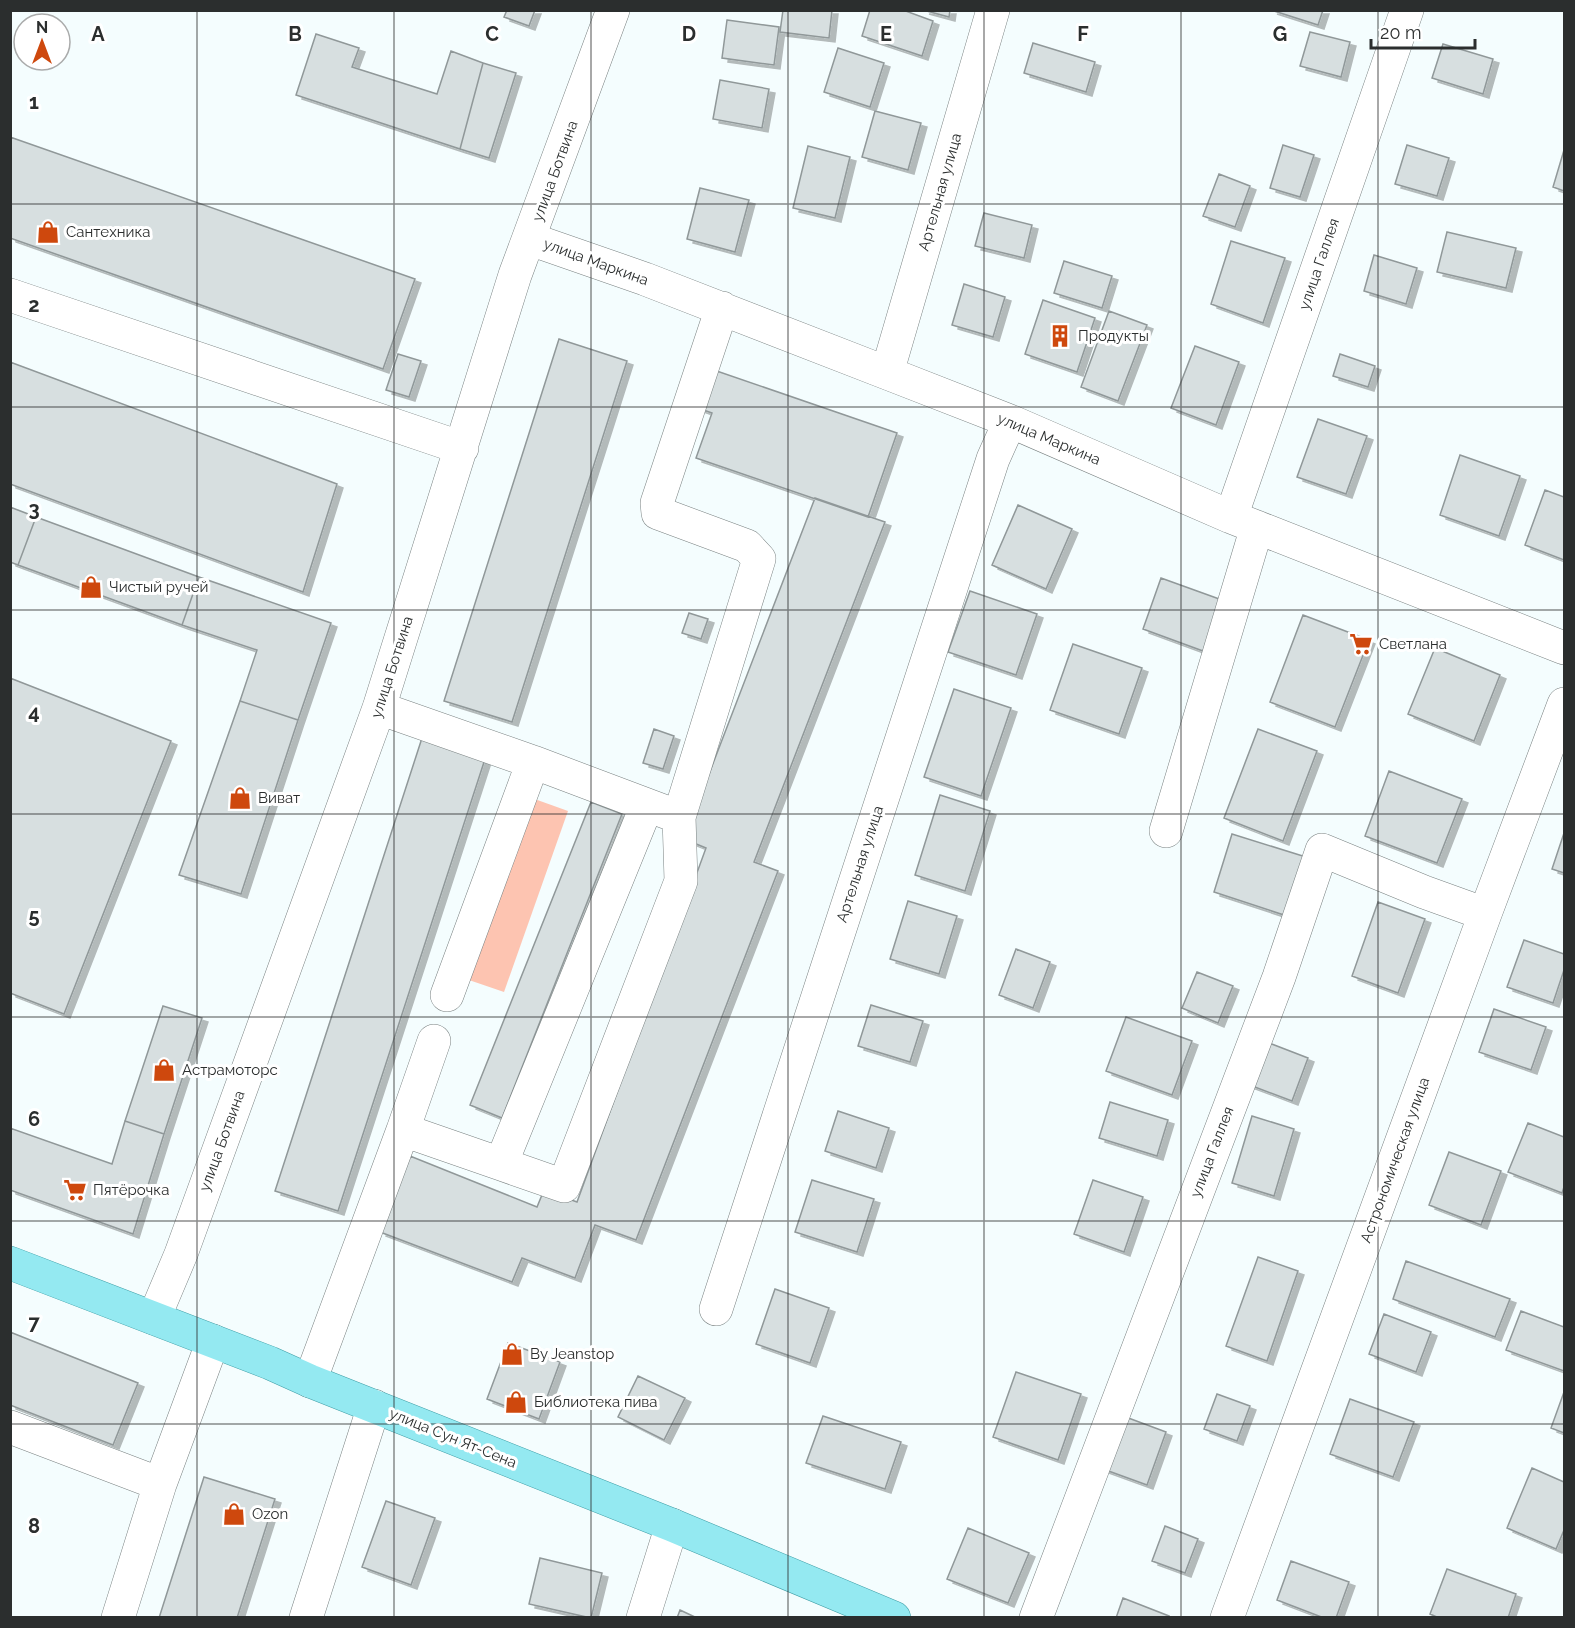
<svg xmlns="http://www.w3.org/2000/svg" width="1575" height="1628" font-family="Raleway,sans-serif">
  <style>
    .green { fill: #fdc4b1 }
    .building { fill: #d7dfe0; stroke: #909899; stroke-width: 1.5; filter: url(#shadow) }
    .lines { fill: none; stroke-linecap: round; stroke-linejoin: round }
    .minor-casing { stroke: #7a8282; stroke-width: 34 }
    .major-casing { stroke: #409ea6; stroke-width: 34 }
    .minor { stroke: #fff; stroke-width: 33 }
    .major { stroke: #94e9f1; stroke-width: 33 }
    .grid { fill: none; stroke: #2b2e2e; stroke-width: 1.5; stroke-opacity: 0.55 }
    .labels { text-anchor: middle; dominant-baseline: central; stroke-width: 6; stroke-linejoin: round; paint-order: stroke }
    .street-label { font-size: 15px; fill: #2b2e2e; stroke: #fff }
    .poi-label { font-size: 15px; fill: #2b2e2e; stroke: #fff; text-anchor: start }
    .grid-label { font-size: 20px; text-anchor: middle; font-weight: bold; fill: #2b2e2e; stroke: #fff; stroke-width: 6; stroke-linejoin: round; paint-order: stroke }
  </style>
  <defs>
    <filter id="shadow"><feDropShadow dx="6" dy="4" stdDeviation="0" flood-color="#0004"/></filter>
  </defs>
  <rect width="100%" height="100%" fill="#f4fdfe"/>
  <path class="green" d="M529,797L568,811L504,992L466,979Z"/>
  <path class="building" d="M507,10H535L529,26L504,17Z
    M783,10H832L829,38L780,32Z
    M870,10H903L933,21L922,56L862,36Z
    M923,10H950L949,17Z
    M1271,10H1323L1318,25Z
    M727,20L779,27L774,65L722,58Z
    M1310,32L1350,42L1341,77L1300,66Z
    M316,34L359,48L352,67L437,94L451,51L483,63L460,149L296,95Z
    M1033,43L1095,62L1086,92L1024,73Z
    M1443,44L1493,59L1483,94L1432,78Z
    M838,48L884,63L870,107L824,92Z
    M483,63L516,73L489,158L460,149Z
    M720,80L769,89L762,128L713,119Z
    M875,111L921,123L908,170L862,157Z
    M10,137L415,279L383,369L10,238Z
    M1283,145L1314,155L1300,197L1270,188Z
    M1407,145L1449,158L1437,196L1395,184Z
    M808,146L850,157L835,218L793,208Z
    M1564,150V191L1553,187Z
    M1219,174L1250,186L1235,227L1203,216Z
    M700,188L749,200L735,252L687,239Z
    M984,213L1032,225L1024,258L975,246Z
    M1447,232L1516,248L1506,288L1437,272Z
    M1231,241L1285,258L1263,323L1211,304Z
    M1374,255L1417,268L1406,304L1364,291Z
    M1064,261L1112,276L1102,308L1054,293Z
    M964,284L1005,297L993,337L952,325Z
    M1043,300L1095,318L1077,372L1025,354Z
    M1109,311L1147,325L1118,401L1081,387Z
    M559,339L627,361L512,722L444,701Z
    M1195,346L1239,362L1216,425L1171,408Z
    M398,354L421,361L409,397L386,390Z
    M1340,354L1375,366L1368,387L1333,376Z
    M10,362L337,484L303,592L10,484Z
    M708,368L897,433L868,517L696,458L712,413L695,407Z
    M1318,419L1367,436L1346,494L1297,477Z
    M1460,455L1520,476L1499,536L1440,515Z
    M1545,490L1564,497V560L1525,545Z
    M815,498L885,522L754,862L778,871L636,1240L595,1225L575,1278L522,1258L512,1282L380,1232L410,1156L537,1207L544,1190L577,1202L706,848L684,839Z
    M1018,505L1072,529L1046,589L992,565Z
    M10,507L36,517L18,565L10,562Z
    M36,517L199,577L182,625L18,565Z
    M199,577L331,623L298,720L240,701L257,650L182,625Z
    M1161,578L1222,600L1203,651L1143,629Z
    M970,591L1037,614L1016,675L948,652Z
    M689,613L708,619L701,639L682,633Z
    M1303,615L1369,640L1335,727L1270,702Z
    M1073,644L1142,668L1119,734L1050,710Z
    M1435,648L1500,675L1474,741L1408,714Z
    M10,678L171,741L64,1014L10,993Z
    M954,689L1011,708L981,796L924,777Z
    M240,701L298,720L241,894L179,875Z
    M654,729L674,736L663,769L643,763Z
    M1258,729L1317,751L1283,841L1224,818Z
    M422,738L485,759L338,1211L275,1191Z
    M1389,771L1462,799L1437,863L1365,836Z
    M940,795L990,811L965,891L915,875Z
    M591,802L622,814L502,1118L470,1105Z
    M1564,833V873L1552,869Z
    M1232,834L1306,857L1287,916L1214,892Z
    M908,901L957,916L939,974L890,959Z
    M1378,902L1425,919L1398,993L1352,976Z
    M1524,940L1564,954V970L1553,1003L1507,987Z
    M1016,949L1050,962L1033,1008L999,995Z
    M1197,972L1233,986L1218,1023L1182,1008Z
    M871,1005L923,1021L910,1062L858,1046Z
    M163,1006L202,1018L164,1134L125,1121Z
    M1494,1009L1546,1027L1531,1070L1479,1052Z
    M1126,1017L1192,1041L1172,1095L1106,1071Z
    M1264,1041L1308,1058L1292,1101L1247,1084Z
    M1110,1102L1168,1120L1157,1156L1099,1138Z
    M838,1111L889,1128L876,1168L825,1151Z
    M1252,1116L1294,1129L1274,1196L1232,1183Z
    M125,1121L164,1134L133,1234L10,1190V1128L112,1164Z
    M1528,1123L1564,1137V1187L1562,1193L1508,1172Z
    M1449,1152L1501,1171L1481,1225L1429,1205Z
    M812,1180L874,1199L857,1252L795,1232Z
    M1093,1180L1143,1197L1124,1252L1074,1234Z
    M1258,1257L1298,1271L1267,1361L1226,1346Z
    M1406,1261L1510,1299L1495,1337L1393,1299Z
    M775,1289L829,1308L810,1363L756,1344Z
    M1521,1311L1564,1327V1371L1506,1350Z
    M1384,1314L1431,1332L1416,1372L1369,1354Z
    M10,1332L138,1383L113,1445L10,1405Z
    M508,1343L560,1362L539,1419L487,1399Z
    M1016,1372L1081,1394L1058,1460L993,1437Z
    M638,1376L685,1398L664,1440L618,1417Z
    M1564,1392V1433L1551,1428Z
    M1217,1394L1250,1406L1237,1441L1204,1429Z
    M1350,1399L1414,1422L1393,1477L1330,1454Z
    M823,1416L901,1442L885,1489L806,1463Z
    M1123,1416L1166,1432L1147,1485L1103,1469Z
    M1532,1468L1564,1482V1530L1556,1549L1507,1528Z
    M204,1477L275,1499L237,1618H159Z
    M386,1501L435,1518L411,1585L362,1567Z
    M1165,1526L1198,1539L1185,1573L1152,1561Z
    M968,1528L1029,1553L1008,1603L947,1579Z
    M540,1558L602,1573L591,1618L529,1604Z
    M1291,1561L1349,1582L1336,1618H1324L1277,1600Z
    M1447,1569L1516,1594L1508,1618H1439L1430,1614Z
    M1123,1598L1169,1616L1168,1618H1116Z
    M680,1610L697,1618H677Z"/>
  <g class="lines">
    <g class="minor-casing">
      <path id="minor" d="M530,239L645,279L887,373L1010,421L1231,517L1564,648
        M10,295L462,448
        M887,373L993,10
        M1231,517L1407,10
        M379,708L533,762L647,805
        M1166,831L1257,527
        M447,995L533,762
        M403,1130L434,1041
        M501,1164L564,1186L681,881L679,817
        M716,1309L993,459L1010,421
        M154,1318L181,1254L379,708L515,275L613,10
        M310,1381L403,1130L501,1164L647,805L679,817L759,559L747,546L658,513L657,503L722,308
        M10,1427L160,1484
        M118,1618L160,1484L213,1341
        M306,1618L374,1406
        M643,1618L672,1525
        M1036,1618L1279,977L1322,850L1424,892L1485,914
        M1227,1618L1485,914L1564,704"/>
    </g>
    <g class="major-casing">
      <path id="major" d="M10,1263L270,1363L310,1381L672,1525L894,1618"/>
    </g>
    <use href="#minor" class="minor"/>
    <use href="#major" class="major"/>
  </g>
  <path class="grid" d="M197,10V1618M394,10V1618M591,10V1618M788,10V1618M984,10V1618M1181,10V1618M1378,10V1618M10,204H1564M10,407H1564M10,610H1564M10,814H1564M10,1017H1564M10,1221H1564M10,1424H1564"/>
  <defs>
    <g id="shop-bare" transform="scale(1.8)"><path d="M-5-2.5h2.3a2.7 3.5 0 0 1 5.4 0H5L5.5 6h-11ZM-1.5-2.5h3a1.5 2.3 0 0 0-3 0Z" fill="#ce480d" stroke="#fff" stroke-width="2.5" paint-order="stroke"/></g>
    <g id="building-bare" transform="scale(1.8)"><path d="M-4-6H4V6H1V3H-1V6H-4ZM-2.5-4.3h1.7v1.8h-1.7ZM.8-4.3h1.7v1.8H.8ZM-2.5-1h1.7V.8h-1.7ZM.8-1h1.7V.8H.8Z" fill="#ce480d" stroke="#fff" stroke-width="2.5" paint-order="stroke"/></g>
    <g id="supermarket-bare" transform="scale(1.8)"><path d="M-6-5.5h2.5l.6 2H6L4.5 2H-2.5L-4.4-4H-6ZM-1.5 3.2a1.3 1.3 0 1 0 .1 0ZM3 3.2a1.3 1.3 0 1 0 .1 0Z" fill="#ce480d" stroke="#fff" stroke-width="2.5" paint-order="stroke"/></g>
  </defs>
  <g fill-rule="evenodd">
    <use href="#shop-bare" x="48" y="232"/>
    <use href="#building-bare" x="1060" y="336"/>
    <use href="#shop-bare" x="91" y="587"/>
    <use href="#supermarket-bare" x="1361" y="644"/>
    <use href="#shop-bare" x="240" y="798"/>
    <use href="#shop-bare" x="164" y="1070"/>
    <use href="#supermarket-bare" x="75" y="1190"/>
    <use href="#shop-bare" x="512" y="1354"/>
    <use href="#shop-bare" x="516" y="1402"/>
    <use href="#shop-bare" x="234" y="1514"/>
  </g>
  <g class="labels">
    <g class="street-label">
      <text transform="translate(555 171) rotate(-70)">улица Ботвина</text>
      <text transform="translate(940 192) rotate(-74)">Артельная улица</text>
      <text transform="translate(596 262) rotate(20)">улица Маркина</text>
      <text transform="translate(1319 264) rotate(-71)">улица Галлея</text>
      <text transform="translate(1049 439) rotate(23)">улица Маркина</text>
      <text transform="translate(392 667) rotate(-72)">улица Ботвина</text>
      <text transform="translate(860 864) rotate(-72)">Артельная улица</text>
      <text transform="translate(222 1141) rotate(-70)">улица Ботвина</text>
      <text transform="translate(1212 1152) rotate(-69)">улица Галлея</text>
      <text transform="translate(1395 1160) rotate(-70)">Астрономическая улица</text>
      <text transform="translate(453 1438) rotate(22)">улица Сун Ят-Сена</text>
    </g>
    <g class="poi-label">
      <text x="66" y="232">Сантехника</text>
      <text x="1078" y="336">Продукты</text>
      <text x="109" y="587">Чистый ручей</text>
      <text x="1379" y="644">Светлана</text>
      <text x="258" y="798">Виват</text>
      <text x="182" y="1070">Астрамоторс</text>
      <text x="93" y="1190">Пятёрочка</text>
      <text x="530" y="1354">By Jeanstop</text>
      <text x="534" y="1402">Библиотека пива</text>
      <text x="252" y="1514">Ozon</text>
    </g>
  </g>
  <g class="grid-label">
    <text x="98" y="41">A</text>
    <text x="295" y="41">B</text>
    <text x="492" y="41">C</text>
    <text x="689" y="41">D</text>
    <text x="886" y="41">E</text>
    <text x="1083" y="41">F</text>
    <text x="1280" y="41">G</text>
    <text x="34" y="109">1</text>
    <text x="34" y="312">2</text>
    <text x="34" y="516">3</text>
    <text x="34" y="719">4</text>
    <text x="34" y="923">5</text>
    <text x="34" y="1126">6</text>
    <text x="34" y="1330">7</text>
    <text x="34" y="1533">8</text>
  </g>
  <rect width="1575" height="1628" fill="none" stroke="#2b2e2e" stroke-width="24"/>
  <g transform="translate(42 42)"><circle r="28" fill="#ffffff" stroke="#aaabab" stroke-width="1.5"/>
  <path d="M0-4.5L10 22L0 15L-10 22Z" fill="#ce480d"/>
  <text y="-9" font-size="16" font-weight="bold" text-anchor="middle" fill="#2b2e2e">N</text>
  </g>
  <path d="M1371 39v9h104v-9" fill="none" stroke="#2b2e2e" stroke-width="3"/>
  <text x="1380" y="39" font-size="18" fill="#2b2e2e" stroke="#ffffff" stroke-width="4.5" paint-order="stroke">20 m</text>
</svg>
